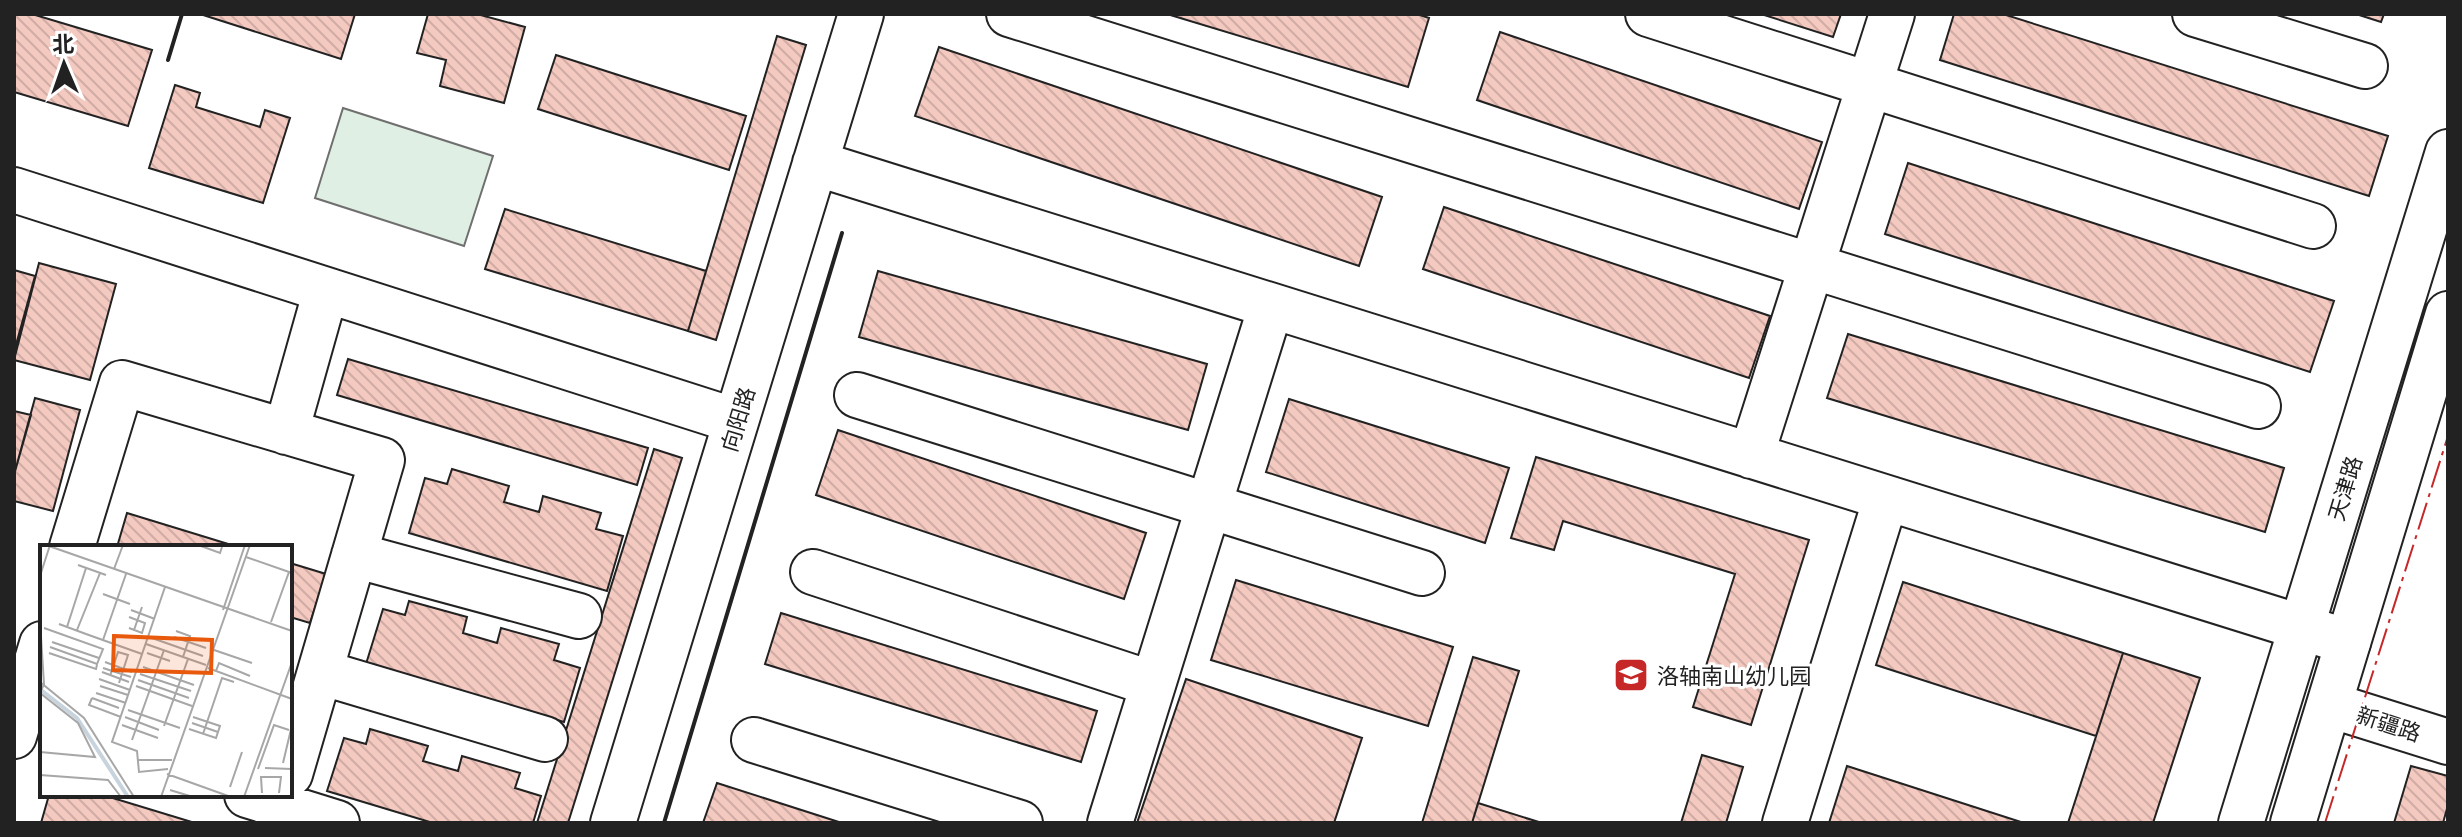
<svg xmlns="http://www.w3.org/2000/svg" width="2462" height="837" font-family="'Noto Sans','Noto Sans SC',sans-serif">
  <style>
    .grass { fill: #e0efe3; stroke: #6f6f6f; stroke-width: 2 }
    .building { fill: url(#building-back-hatch); stroke: #222; stroke-width: 2 }
    .lines { fill: none; stroke-linecap: round; stroke-linejoin: round }
    .minor-casing { stroke: #222; stroke-width: 48 }
    .major-casing { stroke: #222; stroke-width: 48 }
    .minor { stroke: #fff; stroke-width: 44 }
    .major { stroke: #fff; stroke-width: 44 }
    .wall { stroke: #222; stroke-width: 4 }
    .power { stroke: #c62828; stroke-width: 2; stroke-dasharray: 28 6 4 6; stroke-linecap: butt }
    .labels { text-anchor: middle; dominant-baseline: central; stroke-width: 6; stroke-linejoin: round; paint-order: stroke }
    .street-label { font-size: 22px; fill: #222; stroke: #fff }
    .poi-label { font-size: 22px; fill: #222; stroke: #fff; text-anchor: start }
    .inset-river { fill: none; stroke: #c7d3dd; stroke-width: 4 }
    .inset-road { fill: none; stroke: #a7a7a7; stroke-width: 2 }
    .view { fill: #e8590c; fill-opacity: 0.15; stroke: #e8590c; stroke-width: 4 }
    .inset-edge { fill: none; stroke: #222; stroke-width: 4 }
  </style>
  <defs>
    <pattern id="building-back-hatch" width="6" height="6" patternUnits="userSpaceOnUse" patternTransform="scale(2)"><rect width="6" height="6" fill="#f3c9c0"/><path d="M-1 5l2 2M0 0l6 6M5-1l2 2" fill="none" stroke="#d0aca5"/></pattern>
  </defs>
  <rect width="100%" height="100%" fill="#fff"/>
  <path class="grass" d="M343,108L493,156L464,246L315,198Z"/>
  <path class="building" d="M14,14H32L152,50L128,126L14,92Z
    M200,14H355L341,59Z
    M428,14H477L525,27L504,103L440,86L446,60L417,53Z
    M1167,14H1417L1429,18L1408,87Z
    M1761,14H1841L1833,37Z
    M1954,14H2003L2388,136L2369,196L1940,60Z
    M2356,14H2384L2381,22Z
    M1500,32L1822,142L1799,209L1477,100Z
    M777,36L806,45L716,340L688,331Z
    M939,47L1382,197L1359,266L915,116Z
    M556,55L746,116L729,170L538,109Z
    M175,85L200,93L196,107L260,127L265,110L290,118L263,203L149,168Z
    M1908,163L2334,301L2310,372L1885,234Z
    M1444,207L1770,316L1749,378L1423,269Z
    M505,209L706,271L688,331L485,269Z
    M39,263L116,284L90,380L14,360Z
    M14,270L35,276L14,352Z
    M878,271L1207,364L1188,430L859,337Z
    M1848,334L2284,468L2265,532L1827,398Z
    M348,359L648,448L637,485L337,395Z
    M35,398L80,410L53,511L14,501V475Z
    M1289,399L1509,468L1485,543L1266,472Z
    M14,411L31,415L14,475Z
    M838,430L1146,533L1124,599L816,495Z
    M654,449L682,458L568,823H537Z
    M1536,457L1809,540L1751,725L1693,707L1735,574L1563,521L1554,550L1511,538Z
    M452,469L509,486L504,502L539,512L543,496L601,513L596,529L623,536L607,591L409,533L425,478L447,484Z
    M127,513L238,547H117Z
    M290,563L326,574L310,623L290,617Z
    M1236,580L1453,647L1428,726L1211,660Z
    M1903,582L2123,653L2096,736L1876,665Z
    M409,601L467,617L463,633L497,643L501,628L559,644L554,660L580,668L564,722L366,664L383,609L405,615Z
    M781,613L1097,711L1081,762L765,664Z
    M2123,653L2200,678L2153,823H2068Z
    M1473,657L1519,671L1472,823H1422Z
    M1186,679L1362,738L1334,823H1137Z
    M370,729L428,746L423,761L458,771L462,756L520,773L515,788L541,796L533,823H433L327,791L344,738L366,744Z
    M1702,755L1743,767L1726,823H1681Z
    M1847,766L2024,823H1829Z
    M2411,766L2448,776V805L2443,823H2394Z
    M717,783L842,823H703Z
    M49,795H103L195,823H41Z
    M1478,803L1542,823H1472Z"/>
  <g class="lines">
    <g class="minor-casing">
      <path id="minor" d="M1009,14L2258,406
        M1648,14L2313,226
        M2195,14L2365,66
        M815,163L2348,642
        M14,190L736,421
        M857,395L1422,573
        M286,432L326,290
        M1751,456L1892,14
        M72,547L122,383L382,460L290,774
        M354,555L579,616
        M813,572L1153,684
        M320,672L545,739
        M2330,705L2448,742
        M14,736L42,644
        M754,740L1020,823
        M247,795L337,823
        M613,823L861,14
        M1110,823L1271,306
        M1785,823L1886,498"/>
    </g>
    <g class="major-casing">
      <path id="major" d="M2241,823L2448,152
        M2293,823L2448,314"/>
    </g>
    <use href="#minor" class="minor"/>
    <use href="#major" class="major"/>
    <path class="wall" d="M168,60L182,14
      M664,823L842,233"/>
    <path class="power" d="M2325,823L2448,436"/>
  </g>
  <defs>
    <g id="school-square" transform="scale(1.8)"><rect x="-9" y="-9" width="18" height="18" rx="4" fill="#c62828" stroke="#fff"/><path d="M0-5L7-2L0 1L-7-2ZM-4 1L0 2.5L4 1V4Q0 6-4 4Z" fill="#fff"/></g>
  </defs>
  <g fill-rule="evenodd">
    <use href="#school-square" x="1631" y="675"/>
  </g>
  <g class="labels">
    <g class="street-label">
      <text transform="translate(737 419) rotate(-73)">向阳路</text>
      <text transform="translate(2344 488) rotate(-73)">天津路</text>
      <text transform="translate(2389 723) rotate(18)">新疆路</text>
    </g>
    <g class="poi-label">
      <text x="1657" y="675">洛轴南山幼儿园</text>
    </g>
  </g>
  <g transform="translate(40 545)">
    <rect width="252" height="252" fill="#fff"/>
    <path class="inset-river" d="M1,145L37,173L88,252"/>
    <path class="inset-road" d="M6,0L252,86M161,1L180,8L182,2M206,12L252,28M38,20L66,30M74,24L83,0M0,31L10,0M125,42L72,197L97,206L99,227L128,224M63,49L90,59M91,65L115,74M183,65L205,0M89,72L105,78L102,88L89,83M0,76L4,139L0,148M231,77L249,27M19,79L46,89M27,82L46,23M4,83L63,104L57,119L10,102M37,85L60,28M94,85L102,62M136,86L150,91L143,112M46,89L102,109M134,92L166,103M112,93L163,111M63,95L86,29M12,97L59,113M106,99L166,120M174,105L212,118M9,108L56,124L57,120M107,108L130,116M65,117L92,127M103,122L154,140M63,123L91,132M168,123L252,154M176,126L179,118L210,131M62,127L89,137M100,129L151,146M70,131L78,107L88,110L79,138M59,134L90,145M98,135L149,153M0,137L44,173L94,252M60,141L88,150M96,141L152,161M0,148L38,178L55,212L0,207M56,148L86,158M52,153L49,160L81,172M52,153L79,163M88,165L140,183M85,172L119,185M152,178L178,187M82,180L118,193M124,181L148,114M149,184L176,193L180,181L153,172M163,189L182,133L194,137M92,195L124,105M98,215H132M243,218L252,180M225,223L252,224M218,224L234,180L249,185M127,229L191,252M0,230L68,235L81,252M190,242L202,207M130,245L153,252M222,248L221,232H241L239,248M204,251H252M121,252L210,0M204,252L252,117"/>
    <path class="view" d="M74,91L172,95L171,128L73,125Z"/>
    <rect width="252" height="252" class="inset-edge"/>
  </g>
  <rect width="2462" height="837" fill="none" stroke="#222222" stroke-width="32"/>
  <g transform="translate(64 64) rotate(358)" stroke="#ffffff" stroke-width="6" paint-order="stroke">
  <path d="M0-6L14 30L0 20L-14 30Z" fill="#222222"/>
  <text y="-12" font-size="22" font-weight="bold" text-anchor="middle" fill="#222222">北</text>
  </g>
</svg>
